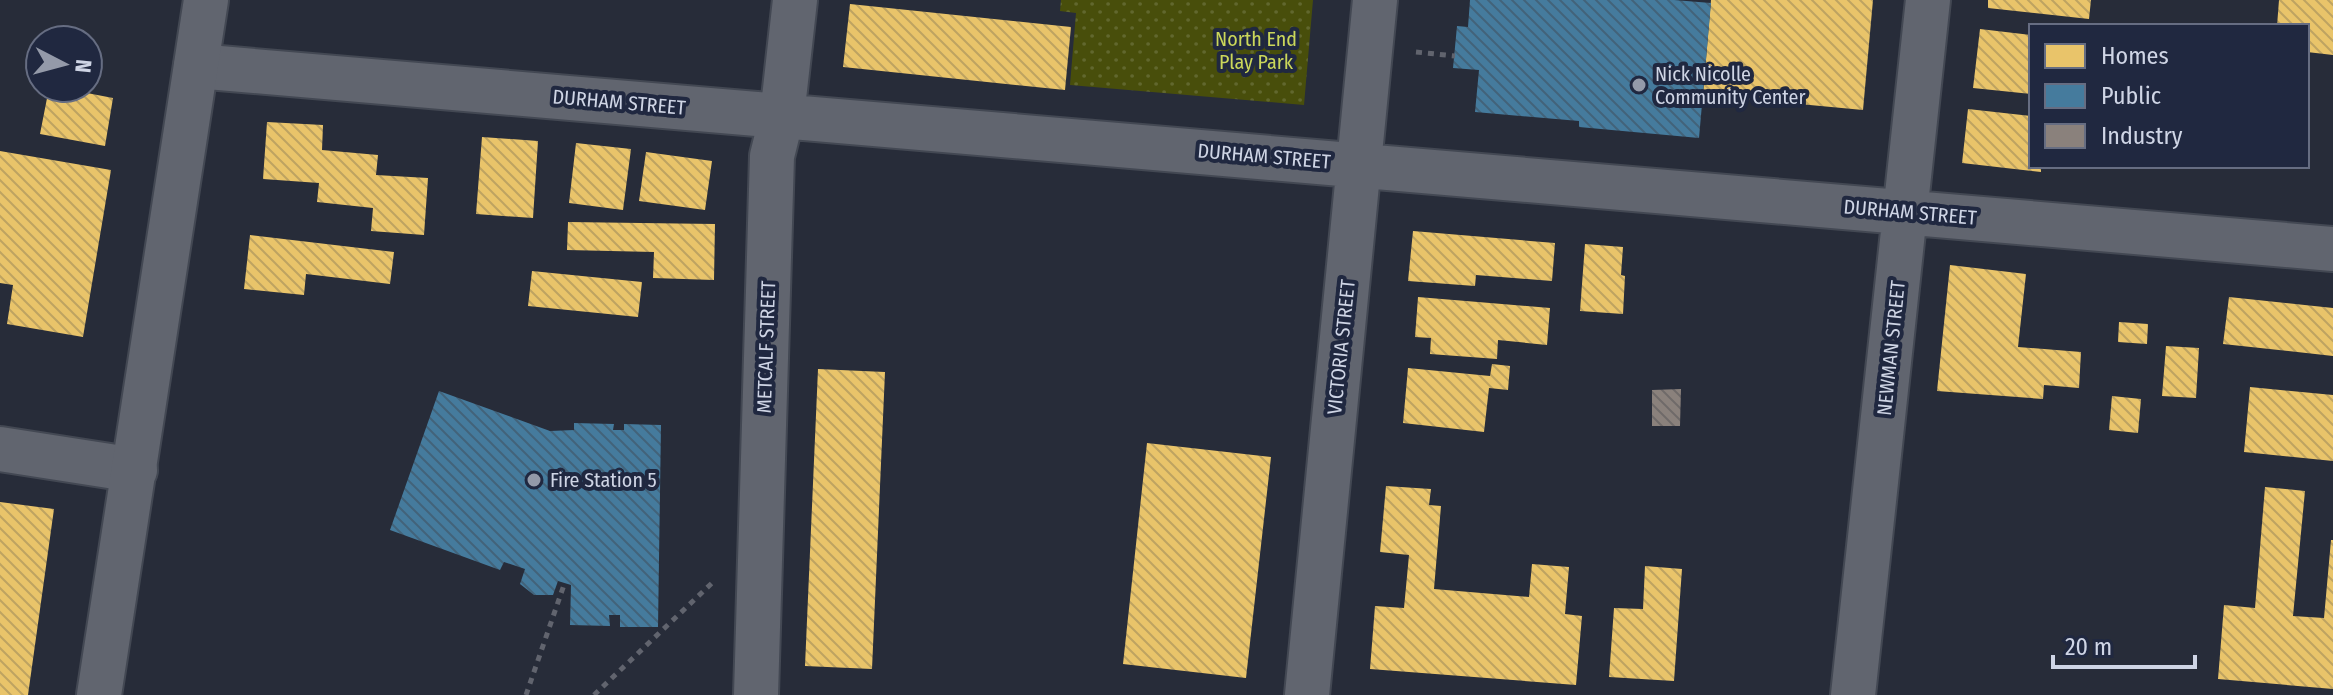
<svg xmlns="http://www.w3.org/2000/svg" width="2333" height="695" font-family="'Fira Sans Condensed',sans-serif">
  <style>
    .grass { fill: url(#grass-dots) }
    .homes { fill: url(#homes-back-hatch) }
    .public { fill: url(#public-back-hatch) }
    .industry { fill: url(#industry-back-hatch) }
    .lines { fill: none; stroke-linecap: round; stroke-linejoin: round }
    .street-casing { stroke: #434853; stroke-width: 48 }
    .secondary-casing { stroke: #434853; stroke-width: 48 }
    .path { stroke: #61646e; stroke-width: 5; stroke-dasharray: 6 6; stroke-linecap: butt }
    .street { stroke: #61656f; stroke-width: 44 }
    .secondary { stroke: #61656f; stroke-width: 44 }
    .poi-dot { fill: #949aa9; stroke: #202840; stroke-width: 3 }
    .labels { text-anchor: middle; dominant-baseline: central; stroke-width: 8; stroke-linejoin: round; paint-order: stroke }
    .park-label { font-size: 20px; fill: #cbd75a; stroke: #202840 }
    .poi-label { font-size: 20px; fill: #cfd5e5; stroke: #202840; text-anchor: start }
    .street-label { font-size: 20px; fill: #cfd5e5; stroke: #202840 }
  </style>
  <defs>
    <pattern id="grass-dots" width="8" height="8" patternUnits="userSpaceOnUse" patternTransform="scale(2)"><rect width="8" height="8" fill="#484e0b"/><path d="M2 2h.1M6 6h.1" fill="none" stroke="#61672e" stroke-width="1.8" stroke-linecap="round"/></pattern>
    <pattern id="homes-back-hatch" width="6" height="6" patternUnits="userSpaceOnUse" patternTransform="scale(2)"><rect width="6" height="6" fill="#e9c46a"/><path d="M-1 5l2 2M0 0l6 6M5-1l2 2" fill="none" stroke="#bea361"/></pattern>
    <pattern id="public-back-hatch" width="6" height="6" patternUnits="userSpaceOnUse" patternTransform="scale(2)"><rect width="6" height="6" fill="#457b9d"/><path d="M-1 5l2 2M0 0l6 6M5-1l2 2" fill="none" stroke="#42637a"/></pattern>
    <pattern id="industry-back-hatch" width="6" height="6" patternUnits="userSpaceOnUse" patternTransform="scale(2)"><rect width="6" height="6" fill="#8a817c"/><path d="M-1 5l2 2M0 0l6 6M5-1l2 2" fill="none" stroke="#6f6a69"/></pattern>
  </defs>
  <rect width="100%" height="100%" fill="#272c39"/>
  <path class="grass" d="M1061,0H1313L1304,105L1070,85L1076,13L1060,11Z"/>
  <path class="homes" d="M1711,0H1873L1863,110L1703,95Z
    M1988,0H2091L2089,19L1988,8Z
    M2279,0H2333V55L2307,52V26H2277Z
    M850,4L1071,27L1065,90L843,67Z
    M1980,29L2031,35V94L1973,88Z
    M49,88H61L113,98L105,146L40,134Z
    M1968,109L2031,116V166H2041V172L1962,163Z
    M267,122L323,125L322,150L378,155L376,175L428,178L424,235L371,231L373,208L317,202L319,183L263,179Z
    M482,137L538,141L533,218L476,214Z
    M576,143L631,149L623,210L569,203Z
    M0,151L111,170L83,337L7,324L13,285L0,283Z
    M646,152L712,161L705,210L639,201Z
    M568,222L715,224L714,280L653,278L654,252L567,250Z
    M1413,231L1555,243L1552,281L1476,275L1475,286L1408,281Z
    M250,235L394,252L390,284L306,274L304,295L244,289Z
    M1585,244L1623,247L1621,275L1625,276L1623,314L1580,311Z
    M1950,265L2026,274L2018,347L2081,352L2079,388L2044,385L2043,399L1937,391Z
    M532,271L642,282L638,317L528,306Z
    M1418,297L1550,308L1547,345L1498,340L1497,359L1430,354L1431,338L1415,337Z
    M2229,297L2333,308V356L2223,344Z
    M2119,322L2148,324L2147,344L2118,342Z
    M2166,346L2199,348L2196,398L2162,396Z
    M1492,364L1510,366L1508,390L1489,388L1484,432L1403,423L1408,368L1490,376Z
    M818,369L885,372L872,669L805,666Z
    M2250,387L2333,395V461L2244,452Z
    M2112,396L2141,399L2138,433L2109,430Z
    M1147,443L1271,457L1246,678L1123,664Z
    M1386,486L1431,489L1429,505L1441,506L1434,589L1529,597L1532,564L1569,567L1565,614L1582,616L1576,685L1370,669L1375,606L1404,608L1409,555L1380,552Z
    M2265,487L2305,491L2293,616L2324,618L2331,540H2333V689L2218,679L2224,605L2255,608Z
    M0,502L54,509L28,695H0Z
    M1645,566L1682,569L1674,681L1609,677L1614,608L1643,609Z"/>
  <path class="public" d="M1470,0H1674L1711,3L1699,138L1579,127V121L1475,112L1479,70L1453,68L1457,26L1468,27Z
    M439,391L550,431L574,430V423L614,424L613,430H624V424L661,425L658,627H620V615H609L610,626L570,625L571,585L558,581L553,595H534L520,584L525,569L504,562L500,570L390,530Z"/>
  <path class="industry" d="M1681,389L1680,426H1652V390Z"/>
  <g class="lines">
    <g class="street-casing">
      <path id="street" d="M196,66L2333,249
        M0,449L135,470
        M756,695L772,156L782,116L795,0
        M1307,695L1375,0
        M1853,695L1928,0"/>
    </g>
    <g class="secondary-casing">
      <path id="secondary" d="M99,695L206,0"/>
    </g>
    <path class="path" d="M1416,52L1455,56
      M526,695L565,582
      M594,695L712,583"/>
    <use href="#street" class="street"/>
    <use href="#secondary" class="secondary"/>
  </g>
  <g class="poi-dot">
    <circle cx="1639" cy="85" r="8"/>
    <circle cx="534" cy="480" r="8"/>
  </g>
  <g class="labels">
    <g class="park-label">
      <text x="1256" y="39">North End<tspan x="1256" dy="23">Play Park</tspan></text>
    </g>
    <g class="poi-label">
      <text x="1655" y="74">Nick Nicolle<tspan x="1655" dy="23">Community Center</tspan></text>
      <text x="550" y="480">Fire Station 5</text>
    </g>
    <g class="street-label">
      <text transform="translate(619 102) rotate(5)">DURHAM STREET</text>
      <text transform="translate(1264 156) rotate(5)">DURHAM STREET</text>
      <text transform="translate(1910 212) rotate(5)">DURHAM STREET</text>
      <text transform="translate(766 347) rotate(-88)">METCALF STREET</text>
      <text transform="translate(1341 347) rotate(-84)">VICTORIA STREET</text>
      <text transform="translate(1891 348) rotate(-84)">NEWMAN STREET</text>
    </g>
  </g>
  <rect x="2029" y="24" width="280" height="144" fill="#202840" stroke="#666d82" stroke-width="2"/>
  <rect x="2045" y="44" width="40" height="24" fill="#e9c46a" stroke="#666d82" stroke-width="2"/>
  <text x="2101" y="64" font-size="24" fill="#cfd5e5">Homes</text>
  <rect x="2045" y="84" width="40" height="24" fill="#457b9d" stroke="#666d82" stroke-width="2"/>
  <text x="2101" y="104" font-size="24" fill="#cfd5e5">Public</text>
  <rect x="2045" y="124" width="40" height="24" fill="#8a817c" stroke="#666d82" stroke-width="2"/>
  <text x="2101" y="144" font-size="24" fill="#cfd5e5">Industry</text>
  <g transform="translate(64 64) rotate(96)"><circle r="38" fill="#202840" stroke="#666d82" stroke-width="2"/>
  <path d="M0-6L14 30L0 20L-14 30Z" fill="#949aa9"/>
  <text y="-12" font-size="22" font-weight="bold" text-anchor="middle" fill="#cfd5e5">N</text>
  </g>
  <path d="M2053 655v12h142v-12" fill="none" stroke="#cfd5e5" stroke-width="4"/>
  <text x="2065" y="655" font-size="24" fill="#cfd5e5" stroke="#202840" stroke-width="6" paint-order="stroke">20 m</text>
</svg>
